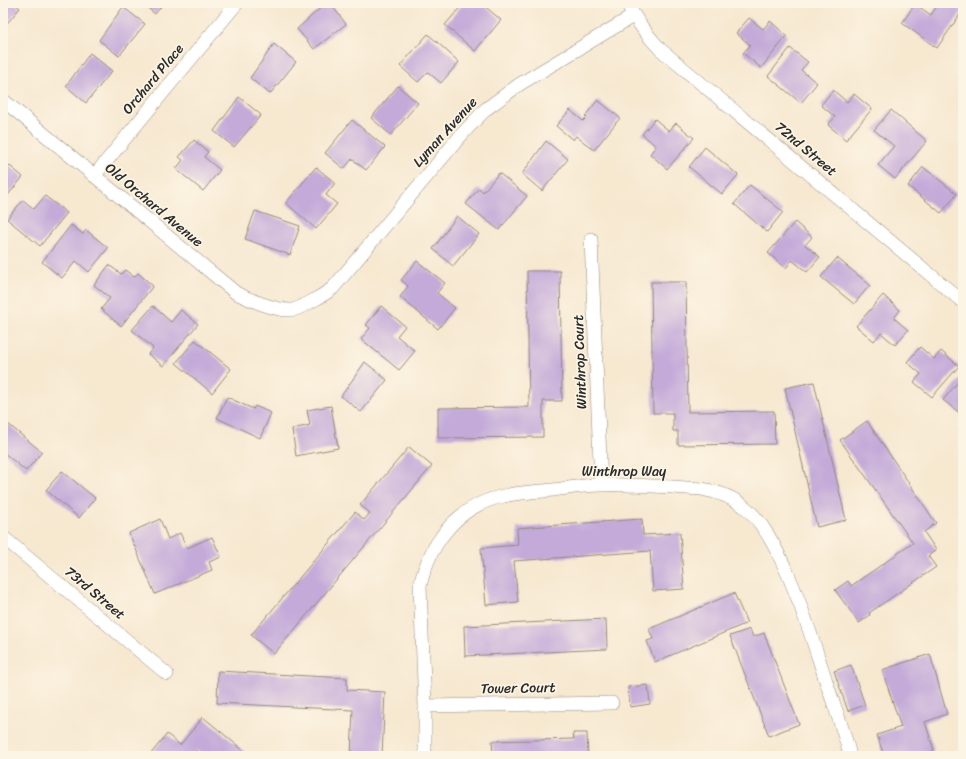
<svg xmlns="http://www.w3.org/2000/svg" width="966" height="759" font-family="Sriracha,sans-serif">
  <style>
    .building { fill: #c4aad9 }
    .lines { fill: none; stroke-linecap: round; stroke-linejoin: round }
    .street-casing { stroke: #918a7e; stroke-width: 14 }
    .street { stroke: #fff; stroke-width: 13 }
    .labels { text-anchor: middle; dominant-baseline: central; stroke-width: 3.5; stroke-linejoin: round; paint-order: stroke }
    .street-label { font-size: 14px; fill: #2b2b2b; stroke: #fcf5e5 }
  </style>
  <rect width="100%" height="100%" fill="#fcf5e5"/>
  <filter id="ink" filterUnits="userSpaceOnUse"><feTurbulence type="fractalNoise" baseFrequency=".025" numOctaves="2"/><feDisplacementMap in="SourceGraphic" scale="8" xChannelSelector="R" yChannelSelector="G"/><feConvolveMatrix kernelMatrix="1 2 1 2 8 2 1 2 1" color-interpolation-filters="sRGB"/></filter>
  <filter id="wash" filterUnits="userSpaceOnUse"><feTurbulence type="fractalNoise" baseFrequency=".012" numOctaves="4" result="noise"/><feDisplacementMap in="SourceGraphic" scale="16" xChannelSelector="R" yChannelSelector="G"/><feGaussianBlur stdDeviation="0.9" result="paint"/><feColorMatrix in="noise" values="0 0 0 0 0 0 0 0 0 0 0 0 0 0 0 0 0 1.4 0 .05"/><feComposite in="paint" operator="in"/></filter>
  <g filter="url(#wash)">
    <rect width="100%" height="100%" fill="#f7e8d0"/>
    <g id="blocks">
      <path class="building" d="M3,3H14L20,8L3,28Z
        M142,3H164L155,14Z
        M326,3H330L346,24L314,49L297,29Z
        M464,3H481L501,20L475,51L445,25Z
        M939,3H954L963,10L937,48L902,23L915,4L931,15Z
        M123,7L145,24L119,56L99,40Z
        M749,18L763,29L770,21L787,36L761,68L743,53L750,45L736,33Z
        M428,34L459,62L441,83L428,72L418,82L400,66Z
        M274,44L296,62L270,94L250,78Z
        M790,48L808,62L801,70L817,83L801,103L768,76Z
        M90,53L112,71L86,103L66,86Z
        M398,86L418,103L391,135L371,118Z
        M833,90L847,102L854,94L872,109L846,140L828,125L835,117L821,105Z
        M239,97L261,115L234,147L214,131Z
        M598,100L620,118L594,150L576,136L573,140L556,126L570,110L583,121L587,117L585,116Z
        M891,110L927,141L895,179L878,165L894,146L874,130Z
        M655,119L669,131L676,123L694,138L667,169L650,154L656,146L642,134Z
        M352,120L385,147L366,170L352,159L344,169L325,153Z
        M194,140L208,152L204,157L220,170L203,191L176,169L183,160L179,157Z
        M546,141L568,159L542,191L522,174Z
        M705,147L738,175L722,194L689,167Z
        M3,160L23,177L3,201Z
        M316,167L335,183L326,195L337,204L316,229L286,203Z
        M923,167L957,194L941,213L908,186Z
        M499,173L527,196L499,230L466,204L479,188L483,192Z
        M750,185L783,212L767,232L734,204Z
        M45,196L67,213L40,246L7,219L23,200L34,209Z
        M255,211L300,226L290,255L245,239Z
        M457,216L479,234L453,266L433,249Z
        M795,222L812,237L805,245L820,257L807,272L792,260L786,268L768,253Z
        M71,225L83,234L86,230L108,248L89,272L76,261L62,278L42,262Z
        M837,258L870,285L854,304L821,277Z
        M417,261L445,283L437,293L455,308L438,329L400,297L408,286L401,280Z
        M109,265L121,274L125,270L134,277L138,273L153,286L121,326L101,309L110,298L94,285Z
        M527,271H560L562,401H543V437L438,438V408L529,407Z
        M651,282H686L688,412L774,411L775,444L678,445V431H673V413H653Z
        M883,295L900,310L894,318L908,330L895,345L881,333L874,341L856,326Z
        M153,306L171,322L181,310L198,324L163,366L148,354L153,348L132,330Z
        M381,306L405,326L397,336L415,351L399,370L361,339L370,328L366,325Z
        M195,340L231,369L212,393L176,363Z
        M920,347L934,359L941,351L959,366L932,397L914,382L921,374L907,362Z
        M365,362L387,380L361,412L341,396Z
        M963,376V412L961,414L943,400Z
        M814,382L846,520L817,527L785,388Z
        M227,397L253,409L255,406L271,413L260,438L217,418Z
        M331,406L338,448L296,456L292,429L310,425L307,410Z
        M867,421L936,523L924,532L936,550L928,556L936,567L869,613L870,615L859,623L835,590L848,581L851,586L913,543L840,440Z
        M8,424L42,452L26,471L3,452V431Z
        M409,447L432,466L274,654L251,635L355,512L364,520L370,513L360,505Z
        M62,471L95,498L79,518L46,490Z
        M160,519L168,539L180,533L187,548L212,537L221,557L209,562L212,570L155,594L129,533Z
        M642,519L643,535L680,533L684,589L653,591L650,551L514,561L518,602L486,605L481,548L518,545L517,528Z
        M734,593L747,623L655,662L647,641L653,639L649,629Z
        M606,619L607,649L465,656L464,626Z
        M750,629L753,637L764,633L799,724L769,736L730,636Z
        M930,654L947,714L925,722L934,750L932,751L934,756H884L877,735L901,727L882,670Z
        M851,665L865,705L848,711L834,671Z
        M218,671L347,678V690L385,692L382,756H351L353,710L217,703Z
        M648,685L650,704L630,707L628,687Z
        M203,717L250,756H203L196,750L191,756H149L167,734L180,745Z
        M573,733H587L588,756H493L492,741L574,739Z"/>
    </g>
  </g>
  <g filter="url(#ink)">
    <use href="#blocks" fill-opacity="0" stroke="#918a7e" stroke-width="1"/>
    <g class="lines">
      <g class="street-casing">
        <path id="street" d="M627,3C636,21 647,35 660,49L963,302
          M3,100L236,293C250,300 277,311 292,310C300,309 327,293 333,288L463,133L486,109L520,84L633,16
          M94,176L237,3
          M591,239L601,485
          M3,537L167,674
          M425,706L612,703
          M425,756V706L420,586C430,542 458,505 504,496C520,492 537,492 553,490C569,488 585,485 601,485C635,484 669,487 702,489C719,492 733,497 746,508C782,538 811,635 826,681C834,706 844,730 850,756"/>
      </g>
      <use href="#street" class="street"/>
    </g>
  </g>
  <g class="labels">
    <g class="street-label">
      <text transform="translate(153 79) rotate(-50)">Orchard Place</text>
      <text transform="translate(445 132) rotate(-48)">Lyman Avenue</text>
      <text transform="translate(806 149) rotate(40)">72nd Street</text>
      <text transform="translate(154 205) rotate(40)">Old Orchard Avenue</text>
      <text transform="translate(580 362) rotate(-92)">Winthrop Court</text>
      <text x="624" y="471">Winthrop Way</text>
      <text transform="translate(95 593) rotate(40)">73rd Street</text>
      <text transform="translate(518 688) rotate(-1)">Tower Court</text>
    </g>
  </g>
  <rect width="966" height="759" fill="none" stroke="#fcf5e5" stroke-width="16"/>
</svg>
